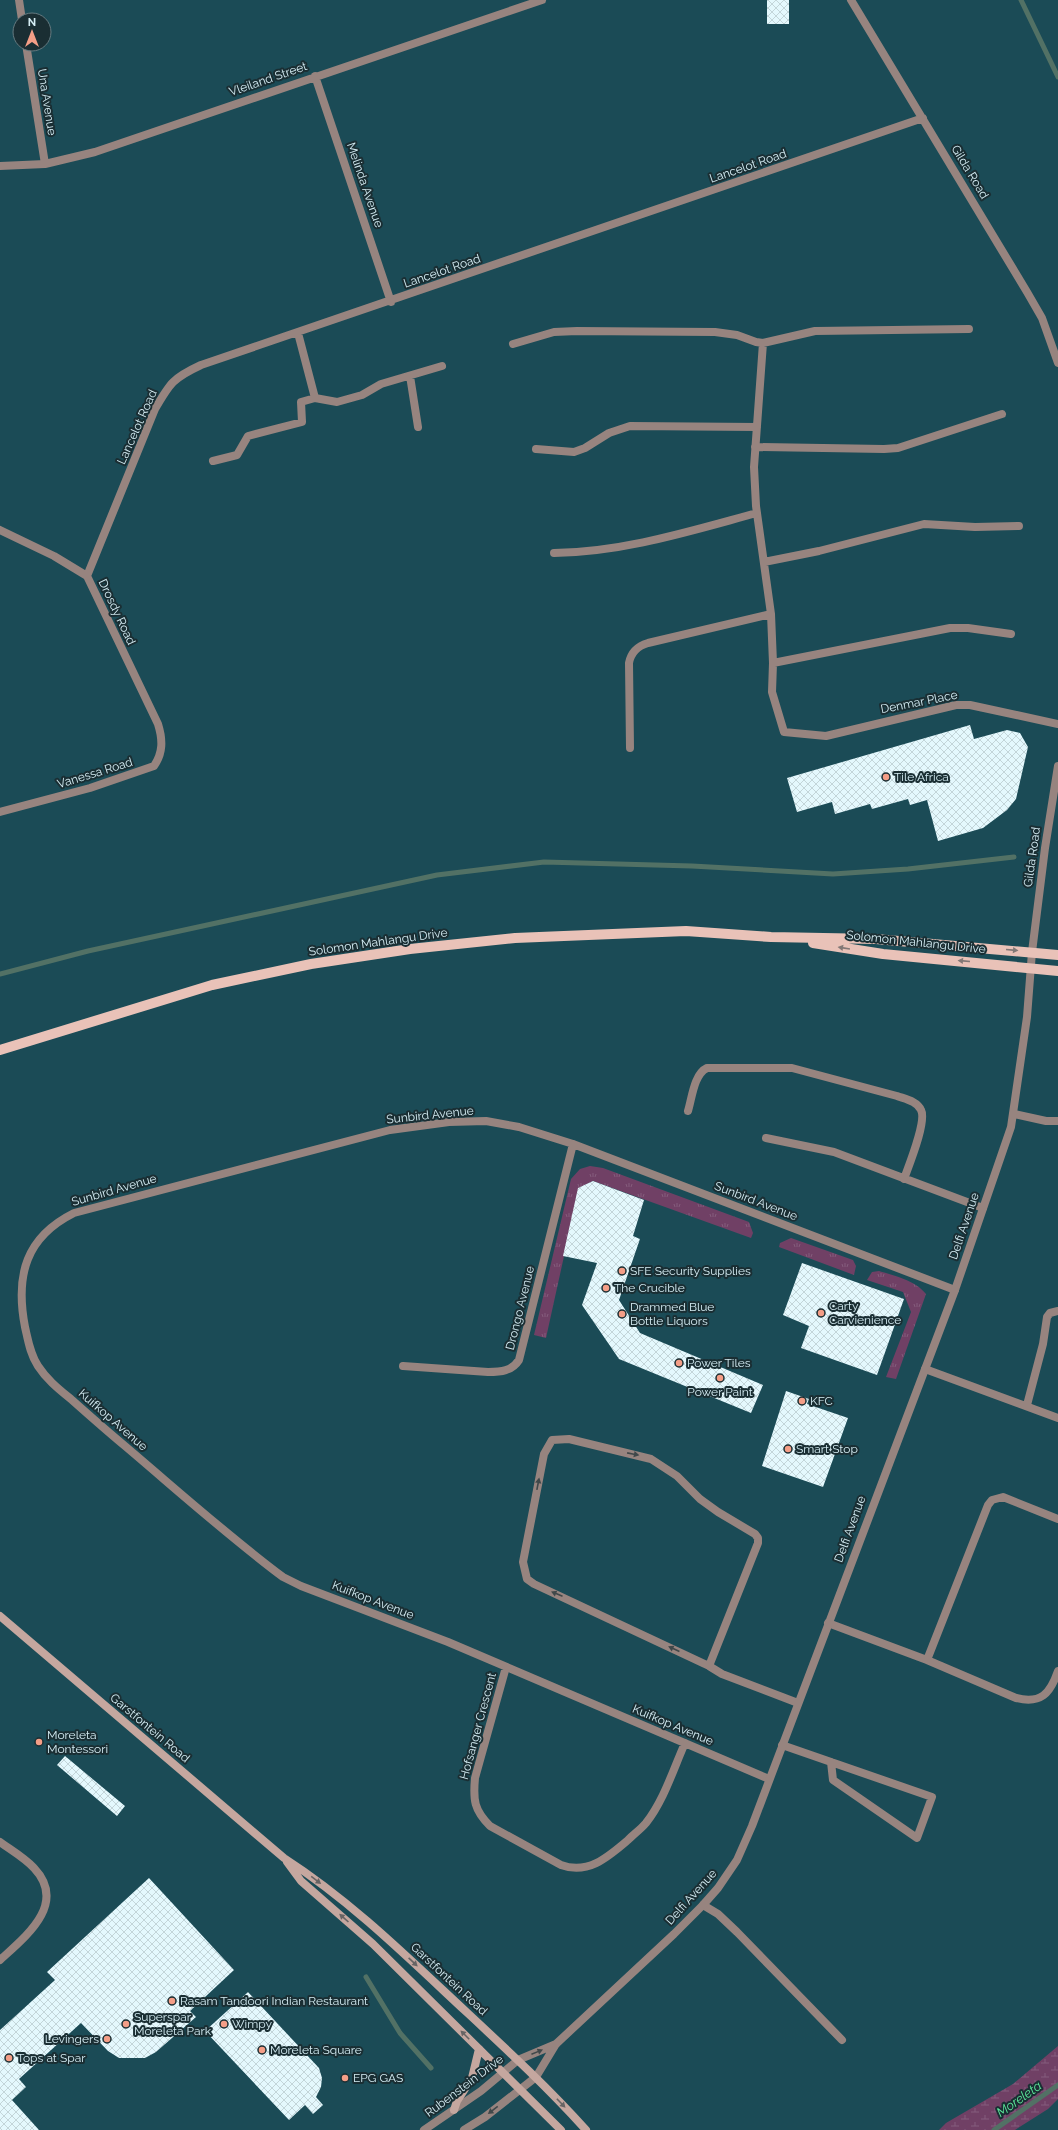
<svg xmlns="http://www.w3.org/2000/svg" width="1058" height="2130" font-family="Raleway,sans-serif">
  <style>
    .grass { fill: url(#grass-tufts) }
    .wetland { fill: url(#wetland-marsh) }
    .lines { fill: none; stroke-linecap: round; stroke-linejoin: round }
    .stream { stroke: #527165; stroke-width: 5 }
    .building { fill: url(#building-cross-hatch) }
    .minor { stroke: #97847f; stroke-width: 8 }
    .tertiary { stroke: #97847f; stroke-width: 8 }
    .secondary { stroke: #c5a79f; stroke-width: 8 }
    .primary { stroke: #e9c2b8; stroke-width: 10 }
    .oneway { fill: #827876 }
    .oneway2 { fill: #40484a }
    .oneway3 { fill: #676464 }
    .poi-dot { fill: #f49e87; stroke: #1a2e33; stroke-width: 1.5 }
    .labels { text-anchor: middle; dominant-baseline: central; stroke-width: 4; stroke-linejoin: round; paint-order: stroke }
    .street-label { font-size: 12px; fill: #d5edf4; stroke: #1a2e33 }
    .poi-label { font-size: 12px; fill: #d5edf4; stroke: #1a2e33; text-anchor: start }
    .water-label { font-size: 13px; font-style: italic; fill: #5dec9c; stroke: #1a2e33 }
  </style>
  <defs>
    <pattern id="grass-tufts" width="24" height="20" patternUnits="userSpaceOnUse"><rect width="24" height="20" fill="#704065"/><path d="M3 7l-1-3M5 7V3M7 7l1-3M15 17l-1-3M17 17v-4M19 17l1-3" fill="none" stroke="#845c7c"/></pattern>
    <pattern id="wetland-marsh" width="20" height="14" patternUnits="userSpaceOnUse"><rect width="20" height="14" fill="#704065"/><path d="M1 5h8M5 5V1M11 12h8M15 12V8" fill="none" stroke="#845c7c"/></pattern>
    <pattern id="building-cross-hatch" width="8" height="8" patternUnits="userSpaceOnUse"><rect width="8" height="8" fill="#e4f8fd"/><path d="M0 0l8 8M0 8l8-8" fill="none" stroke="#c3d5d9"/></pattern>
  </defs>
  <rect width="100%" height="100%" fill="#1b4b56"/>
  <path class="grass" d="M590,1166L603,1168L749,1222L753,1233L751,1238L593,1181L579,1188L546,1338L534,1335L571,1179L580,1169Z
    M791,1238L853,1260L856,1266L854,1275L779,1247L780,1243Z
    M879,1271C895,1276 915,1280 926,1294L896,1379L886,1377L911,1312L903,1292L867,1280L872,1272Z"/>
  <path class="wetland" d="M1058,2046V2099L1048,2109L1015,2130H939L946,2123L1013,2084Z"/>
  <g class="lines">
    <path class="stream" d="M1021,0L1058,77
      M0,974L88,951L437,875L544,862L692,866L833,874L908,869L1014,857
      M366,1977L400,2033L431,2068
      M994,2130L1058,2085"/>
  </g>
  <path class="building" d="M767,0H789V24H767Z
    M970,725L974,739L1007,730L1020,733L1028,747L1016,799L1007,810L983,828L938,841L927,800L910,805L908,799L872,809L870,804L835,814L832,802L797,812L787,778Z
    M593,1181L644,1200L633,1236L640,1239L619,1300L640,1333L763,1385L751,1413L619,1359L582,1305L597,1263L563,1256L578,1188Z
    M802,1263L904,1299L877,1375L801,1348L809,1326L783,1315Z
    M786,1391L809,1399L807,1404L848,1418L823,1487L762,1466Z
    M65,1756L125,1806L117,1816L57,1765Z
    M149,1878L234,1970L190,2011L196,2017L156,2052L145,2058H119L108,2051L81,2023L19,2079L26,2087L12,2100L39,2130H0V2030L55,1980L47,1972Z
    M248,1992L319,2068L322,2078L321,2087L316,2097L323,2105L313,2114L305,2105L289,2120L205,2031Z"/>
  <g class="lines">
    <path class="minor" d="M19,0L22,20
      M851,0L1027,292L1042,318L1058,363
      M26,44L45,164
      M315,76L391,302
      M0,166L45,164L95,152L542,0
      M763,343L754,467L756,506L771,614L773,663L772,692L784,732L826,736L956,705H970L1058,724
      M513,344L554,332L577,331L715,332L737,335L756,342L763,343L815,331L969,329
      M410,376L418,427
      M315,398L337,402L362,395L381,384L442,366
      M755,447L884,449L898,448L1002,414
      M536,449L574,452L585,448L609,433L630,426L757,427
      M213,461L237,455L248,436L302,422L301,402L315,398L298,333
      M0,530L54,556L87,576L158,724C163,740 163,753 154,766L90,788L0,812
      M554,553C624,552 690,531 757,513
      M764,562L819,551L924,524L975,527L1019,526
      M87,576L155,409C170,383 173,378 201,365L923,118
      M773,663L950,628H968L1011,634
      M630,748L629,663C631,652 638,646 648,643L771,614
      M1032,952L1045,848L1058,766
      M688,1111C692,1098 694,1074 707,1068H792L897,1096C905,1099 917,1101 921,1110C927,1121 909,1165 904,1179
      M1014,1114L1046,1121H1058
      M766,1138L834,1152L983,1208
      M403,1366L488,1372C501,1372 512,1371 519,1360L573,1144
      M925,1369L1058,1418
      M1027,1405L1043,1344L1047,1317L1050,1313L1058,1311
      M828,1623L927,1660L1016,1698C1041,1704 1050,1694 1058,1671
      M927,1660L988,1505L992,1500L1003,1497L1058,1519
      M709,1666L758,1543V1538L755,1534L718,1512L700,1499L677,1476L651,1459L569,1439L552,1440L544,1454L523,1562L527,1579L534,1584L709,1666L722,1674L798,1703
      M506,1667L475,1778C473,1800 474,1810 490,1826L561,1865C588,1875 608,1857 628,1840C634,1834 641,1829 646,1823C664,1800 673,1770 685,1743
      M782,1745L932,1797L917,1838L833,1780L831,1762
      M769,1779L448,1642L301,1586L283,1577C228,1536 177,1490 125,1446C107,1431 90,1416 72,1400C60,1390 47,1380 38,1366C30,1354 28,1340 25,1327C15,1275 26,1237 74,1213L390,1130L449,1122L486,1121L519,1127L573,1144L955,1290
      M0,1842C11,1850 25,1858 34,1868C68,1904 25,1937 0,1960
      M703,1905L718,1914L737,1932L842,2040"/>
    <path class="tertiary" d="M424,2130L481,2091L518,2060L556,2044
      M464,2130L485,2117L536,2077L556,2044L674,1934L703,1905L718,1888L737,1860L752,1826L955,1290L1011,1127L1027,1017L1032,952"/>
    <path class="secondary" d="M0,1616L284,1858C343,1896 394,1944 445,1992C493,2037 542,2081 586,2130
      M287,1862L301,1881L373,1944L561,2130
      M454,2110L457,2101L472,2078L479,2049"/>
    <path class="primary" d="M813,943L883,954L1058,971
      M0,1050L212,985L311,964L410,949L515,938L686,931L771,937L876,939L1058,955"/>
  </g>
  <defs><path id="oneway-solid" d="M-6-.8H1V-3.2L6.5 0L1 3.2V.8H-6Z"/></defs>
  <g class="oneway">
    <use href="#oneway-solid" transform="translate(844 948) rotate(-171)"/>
    <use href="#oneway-solid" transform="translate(1012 950) rotate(5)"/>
    <use href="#oneway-solid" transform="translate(964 961) rotate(-175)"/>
  </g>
  <g class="oneway2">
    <use href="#oneway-solid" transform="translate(633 1454) rotate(11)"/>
    <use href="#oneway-solid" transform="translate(538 1484) rotate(-79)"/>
    <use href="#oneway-solid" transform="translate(557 1594) rotate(-157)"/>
    <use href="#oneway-solid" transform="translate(674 1649) rotate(-155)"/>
    <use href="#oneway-solid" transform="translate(537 2052) rotate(-22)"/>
    <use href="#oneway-solid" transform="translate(493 2110) rotate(142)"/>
  </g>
  <g class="oneway3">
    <use href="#oneway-solid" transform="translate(316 1880) rotate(37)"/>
    <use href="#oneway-solid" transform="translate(344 1918) rotate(-138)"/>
    <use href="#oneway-solid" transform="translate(413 1962) rotate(43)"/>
    <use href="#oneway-solid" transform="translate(465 2035) rotate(-135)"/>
    <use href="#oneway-solid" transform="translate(561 2103) rotate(46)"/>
  </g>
  <g class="poi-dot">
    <circle cx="886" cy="777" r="4"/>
    <circle cx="622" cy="1271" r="4"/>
    <circle cx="606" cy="1288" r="4"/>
    <circle cx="821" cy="1313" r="4"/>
    <circle cx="622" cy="1314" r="4"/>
    <circle cx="679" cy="1363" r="4"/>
    <circle cx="720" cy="1378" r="4"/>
    <circle cx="802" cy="1401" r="4"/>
    <circle cx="788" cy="1449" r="4"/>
    <circle cx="39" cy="1742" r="4"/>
    <circle cx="172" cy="2001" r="4"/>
    <circle cx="126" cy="2024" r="4"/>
    <circle cx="224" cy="2024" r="4"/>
    <circle cx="107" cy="2039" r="4"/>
    <circle cx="262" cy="2050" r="4"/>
    <circle cx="9" cy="2058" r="4"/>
    <circle cx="345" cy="2078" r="4"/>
  </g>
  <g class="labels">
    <g class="street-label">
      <text transform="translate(268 79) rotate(-19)">Vleiland Street</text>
      <text transform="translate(47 102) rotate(81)">Una Avenue</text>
      <text transform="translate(748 166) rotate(-19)">Lancelot Road</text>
      <text transform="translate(970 172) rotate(59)">Gilda Road</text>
      <text transform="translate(365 185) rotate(71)">Melinda Avenue</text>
      <text transform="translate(442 271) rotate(-19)">Lancelot Road</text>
      <text transform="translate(137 427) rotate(-66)">Lancelot Road</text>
      <text transform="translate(117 612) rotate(65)">Drosdy Road</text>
      <text transform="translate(919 702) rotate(-11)">Denmar Place</text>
      <text transform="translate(95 773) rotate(-17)">Vanessa Road</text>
      <text transform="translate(1032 857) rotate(-82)">Gilda Road</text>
      <text transform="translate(378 942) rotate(-8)">Solomon Mahlangu Drive</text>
      <text transform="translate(916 942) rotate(6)">Solomon Mahlangu Drive</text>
      <text transform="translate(430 1115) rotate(-6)">Sunbird Avenue</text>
      <text transform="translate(114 1190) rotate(-16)">Sunbird Avenue</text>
      <text transform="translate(756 1201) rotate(21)">Sunbird Avenue</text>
      <text transform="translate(964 1226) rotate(-71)">Delfi Avenue</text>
      <text transform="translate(520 1308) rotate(-76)">Drongo Avenue</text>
      <text transform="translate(113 1420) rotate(41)">Kuifkop Avenue</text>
      <text transform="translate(850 1529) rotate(-70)">Delfi Avenue</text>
      <text transform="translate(373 1600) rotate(21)">Kuifkop Avenue</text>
      <text transform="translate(673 1725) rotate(23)">Kuifkop Avenue</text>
      <text transform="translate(478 1726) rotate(-75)">Hofsanger Crescent</text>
      <text transform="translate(150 1728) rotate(40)">Garstfontein Road</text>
      <text transform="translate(691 1897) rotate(-48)">Delfi Avenue</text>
      <text transform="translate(449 1979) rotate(43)">Garstfontein Road</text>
      <text transform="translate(464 2086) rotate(-37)">Rubenstein Drive</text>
    </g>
    <g class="poi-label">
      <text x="894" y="777">Tile Africa</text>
      <text x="630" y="1271">SFE Security Supplies</text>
      <text x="614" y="1288">The Crucible</text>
      <text x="829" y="1306">Carty<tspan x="829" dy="14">Carvienience</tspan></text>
      <text x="630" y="1307">Drammed Blue<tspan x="630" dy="14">Bottle Liquors</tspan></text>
      <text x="687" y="1363">Power Tiles</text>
      <text x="720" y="1392" text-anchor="middle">Power Paint</text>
      <text x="810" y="1401">KFC</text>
      <text x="796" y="1449">Smart Stop</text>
      <text x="47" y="1735">Moreleta<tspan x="47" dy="14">Montessori</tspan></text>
      <text x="180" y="2001">Rasam Tandoori Indian Restaurant</text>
      <text x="134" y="2017">Superspar<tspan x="134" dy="14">Moreleta Park</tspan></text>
      <text x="232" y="2024">Wimpy</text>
      <text x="99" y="2039" text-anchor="end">Levingers</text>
      <text x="270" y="2050">Moreleta Square</text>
      <text x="17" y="2058">Tops at Spar</text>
      <text x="353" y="2078">EPG GAS</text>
    </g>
    <g class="water-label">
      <text transform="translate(1019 2099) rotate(-35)">Moreleta</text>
    </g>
  </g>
  <g transform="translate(32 32)"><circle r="19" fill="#1a2e33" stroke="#657a80"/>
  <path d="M0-3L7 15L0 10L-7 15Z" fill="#f49e87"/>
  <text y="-6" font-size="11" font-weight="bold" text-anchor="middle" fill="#d5edf4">N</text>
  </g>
</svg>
